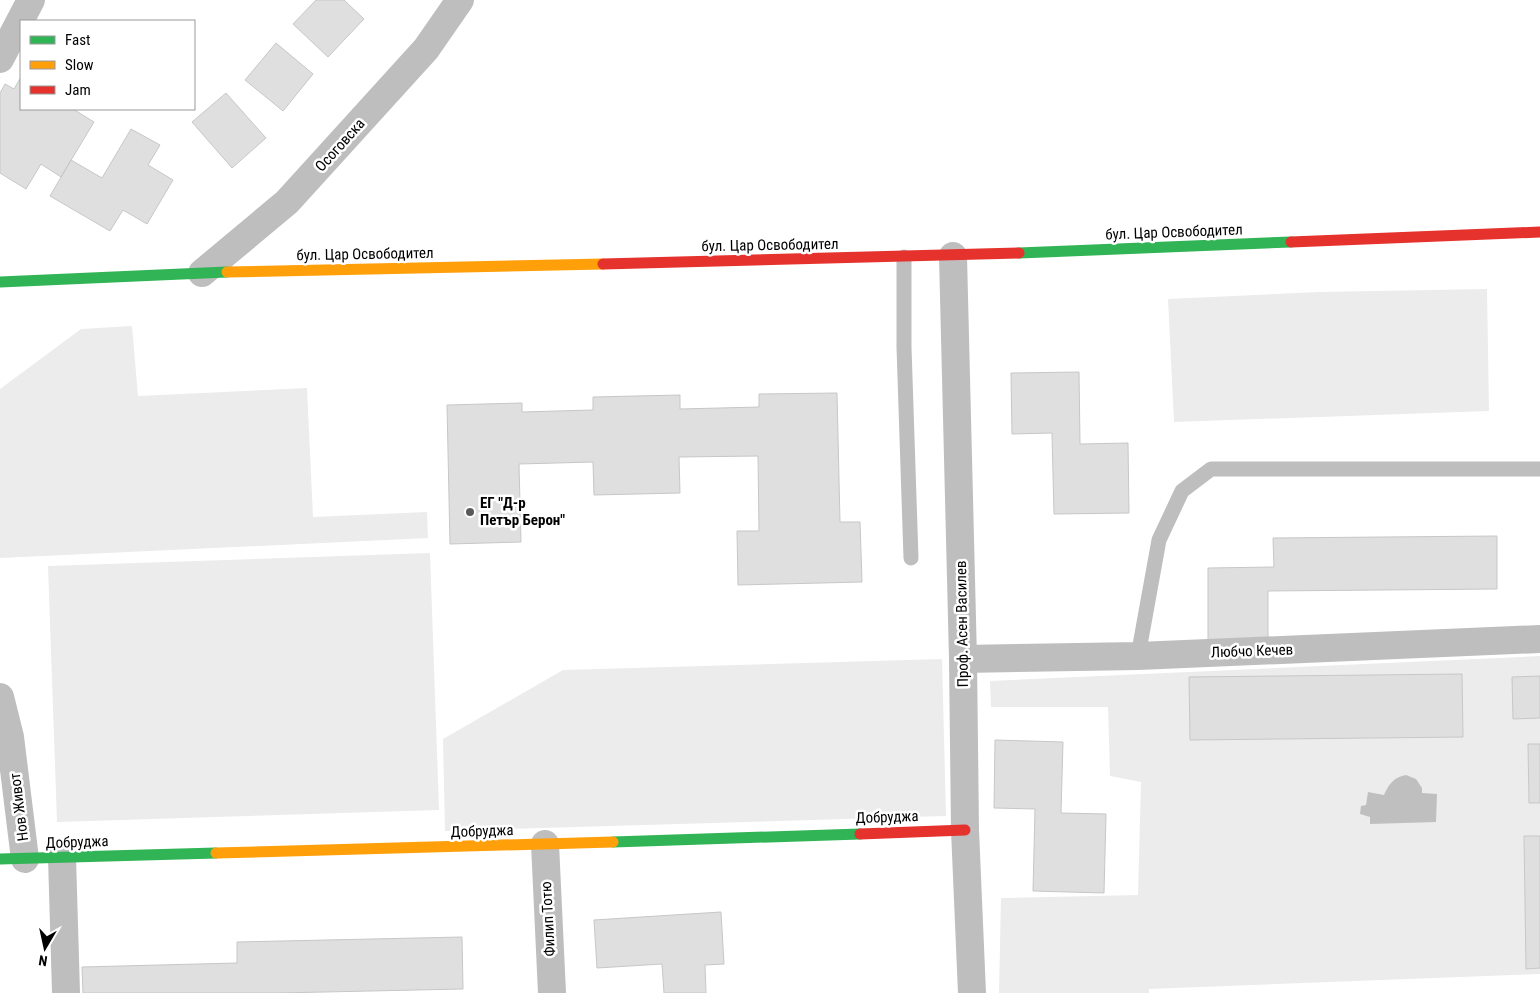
<svg xmlns="http://www.w3.org/2000/svg" width="1540" height="993" font-family="'Roboto Condensed',sans-serif">
  <style>
    .green { fill: #ececec }
    .water { fill: #bfbfbf }
    .building { fill: #dfdfdf; stroke: #c7c7c7 }
    .lines { fill: none; stroke-linecap: round; stroke-linejoin: round }
    .lane { stroke: #bebebe; stroke-width: 15 }
    .street { stroke: #bebebe; stroke-width: 28 }
    .fast { stroke: #30b455; stroke-width: 11 }
    .slow { stroke: #ff9f0a; stroke-width: 11 }
    .jam { stroke: #e5322d; stroke-width: 11 }
    .poi-dot { fill: #595959; stroke: #fff; stroke-width: 2 }
    .labels { text-anchor: middle; dominant-baseline: central; stroke-width: 5; stroke-linejoin: round; paint-order: stroke }
    .street-label { font-size: 15px; fill: #000; stroke: #fff }
    .poi-label { font-size: 15px; font-weight: bold; fill: #000; stroke: #fff; text-anchor: start }
  </style>
  <rect width="100%" height="100%" fill="#fff"/>
  <path class="green" d="M1487,289L1489,411L1174,422L1168,299L1319,292Z
    M132,326L138,396L307,388L313,517L427,512L428,538L0,558V389L81,329Z
    M430,553L439,810L57,822L48,566Z
    M1540,656V974L1149,989V993H999L1001,898L1138,895L1141,782L1110,776L1108,707H991L990,681Z
    M942,659L946,816L445,831L443,739L563,670Z"/>
  <path class="water" d="M1406,775L1416,779L1422,788V793L1437,794L1436,822L1370,824V817L1360,814L1361,806L1366,805L1368,792L1384,795C1389,784 1394,777 1406,775Z"/>
  <path class="building" d="M316,0H344L364,19L328,57L293,24Z
    M276,43L313,74L283,111L245,80Z
    M21,77V109H73L94,122L61,177L41,164L26,189L0,173V93L5,84L14,89Z
    M226,93L266,138L232,168L192,122Z
    M131,129L160,145L148,165L173,180L147,224L123,210L110,231L50,196L71,160L102,178Z
    M1079,372L1080,444L1128,443L1129,513L1054,514L1052,433L1012,434L1011,373Z
    M837,393L840,522H860L862,582L738,585L737,531H759L758,456L679,457L680,493L594,495L593,462L519,464L521,542L450,544L447,405L522,403V412L593,410V397L680,395V409L759,407V394Z
    M1497,536V589L1268,591V639L1208,640V568L1274,567L1273,538Z
    M1462,674L1463,737L1190,740L1189,677Z
    M1540,676V718L1513,719L1512,677Z
    M995,740L1063,742L1061,813L1106,814L1104,893L1033,891L1035,809L994,808Z
    M1528,744H1540V803H1529Z
    M1524,836H1540V968L1526,969Z
    M721,912L724,964L705,965L706,993H664L662,964L597,968L594,920Z
    M462,937L463,989L278,993H83L82,967L237,963V942Z"/>
  <g class="lines">
    <path class="lane" d="M904,257V347L911,558
      M1138,656L1159,540L1182,491L1211,469H1540"/>
    <path class="street" d="M0,59L31,0
      M953,256L963,659L965,830L972,993
      M202,273L287,202L426,49L460,0
      M963,659L1138,656L1540,639
      M0,697L10,737L25,859
      M545,844L552,993
      M62,857L66,993"/>
    <path class="fast" d="M1019,253L1291,242
      M0,282L227,272
      M613,842L860,834
      M0,859L216,853"/>
    <path class="slow" d="M227,272L603,264
      M216,853L613,842"/>
    <path class="jam" d="M1291,242L1540,232
      M603,264L1019,253
      M860,834L965,830"/>
  </g>
  <circle class="poi-dot" cx="470" cy="512" r="5"/>
  <g class="labels">
    <g class="street-label">
      <text transform="translate(340 145) rotate(-48)">Осоговска</text>
      <text transform="translate(1174 232) rotate(-2)">бул. Цар Освободител</text>
      <text transform="translate(770 245) rotate(-1)">бул. Цар Освободител</text>
      <text transform="translate(365 254) rotate(-1)">бул. Цар Освободител</text>
      <text transform="translate(962 624) rotate(-91)">Проф. Асен Василев</text>
      <text transform="translate(1252 651) rotate(-2)">Любчо Кечев</text>
      <text transform="translate(19 807) rotate(-97)">Нов Живот</text>
      <text transform="translate(887 817) rotate(-2)">Добруджа</text>
      <text transform="translate(482 831) rotate(-2)">Добруджа</text>
      <text transform="translate(77 842) rotate(-2)">Добруджа</text>
      <text transform="translate(548 919) rotate(-93)">Филип Тотю</text>
    </g>
    <g class="poi-label">
      <text x="480" y="503">ЕГ "Д-р<tspan x="480" dy="17">Петър Берон"</tspan></text>
    </g>
  </g>
  <rect x="20" y="20" width="175" height="90" fill="#ffffff" stroke="#999999"/>
  <rect x="30" y="36" width="25" height="8" fill="#30b455" stroke="#999999"/>
  <text x="65" y="45" font-size="15" fill="#000000">Fast</text>
  <rect x="30" y="61" width="25" height="8" fill="#ff9f0a" stroke="#999999"/>
  <text x="65" y="70" font-size="15" fill="#000000">Slow</text>
  <rect x="30" y="86" width="25" height="8" fill="#e5322d" stroke="#999999"/>
  <text x="65" y="95" font-size="15" fill="#000000">Jam</text>
  <g transform="translate(45 948) rotate(189)" stroke="#ffffff" stroke-width="4" paint-order="stroke">
  <path d="M0-4L9 19L0 12L-9 19Z" fill="#000000"/>
  <text y="-8" font-size="14" font-weight="bold" text-anchor="middle" fill="#000000">N</text>
  </g>
</svg>
